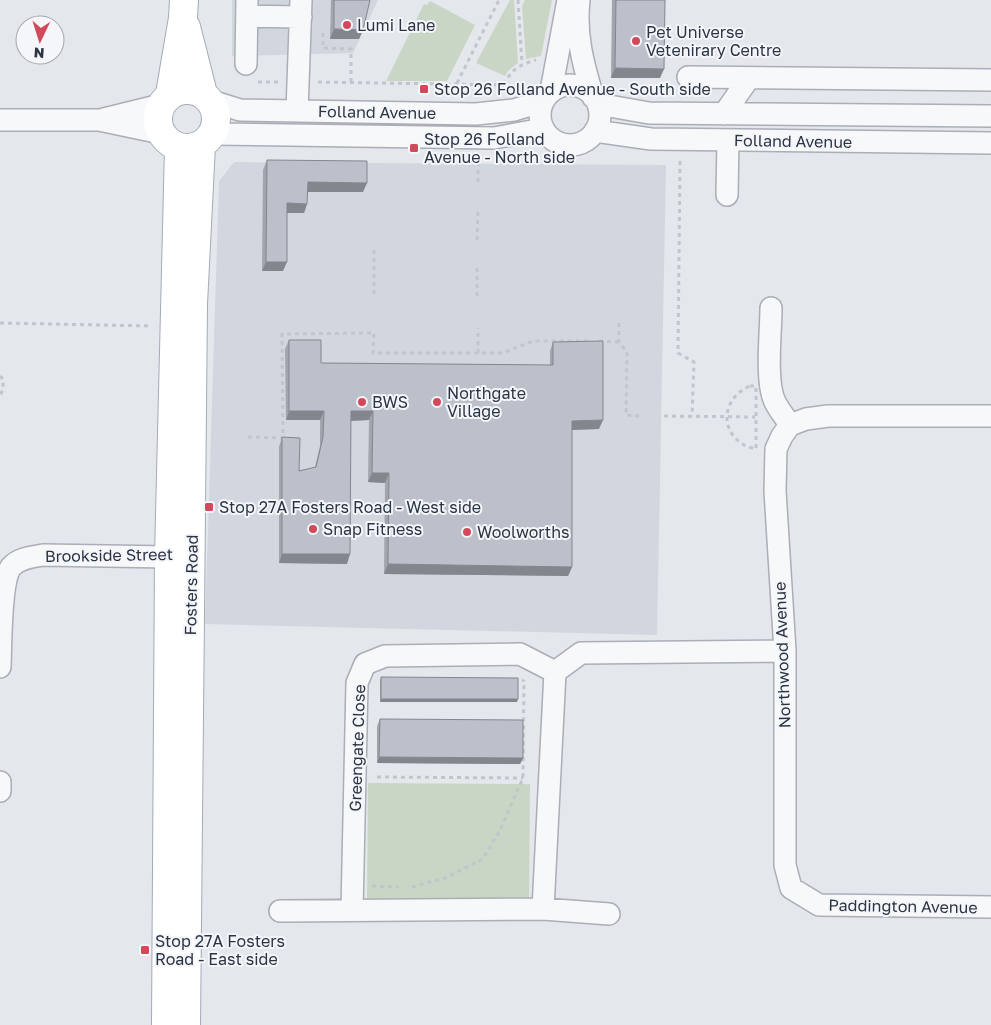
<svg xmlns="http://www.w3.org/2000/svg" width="991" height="1025" font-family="'Golos Text',sans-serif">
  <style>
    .built { fill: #d2d6de }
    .green { fill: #c9d6c5 }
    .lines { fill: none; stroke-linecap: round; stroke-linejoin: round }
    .minor-casing { stroke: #a9aeb7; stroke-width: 24 }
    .major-casing { stroke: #a3abb8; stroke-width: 30 }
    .path { stroke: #c2c5cb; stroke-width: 3; stroke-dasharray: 4 4; stroke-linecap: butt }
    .minor { stroke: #f7f8fa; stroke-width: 21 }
    .major { stroke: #fff; stroke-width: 28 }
    .wall { fill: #a1a5ae }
    .shaded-wall { fill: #83868d }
    .building { fill: #bbc0ca; stroke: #83868d }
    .poi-dot { fill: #d1495b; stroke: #f4f6f9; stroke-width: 2 }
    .labels { text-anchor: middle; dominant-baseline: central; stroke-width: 4; stroke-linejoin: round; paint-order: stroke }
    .poi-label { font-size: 16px; fill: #2b3445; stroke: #f4f6f9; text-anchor: start }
    .street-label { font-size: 16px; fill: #2b3445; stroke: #f4f6f9 }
  </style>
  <rect width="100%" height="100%" fill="#e4e7ec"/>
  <path class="built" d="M232,0H378L353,53L232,56Z
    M234,162L666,165L657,635L205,624L219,181Z"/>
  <path class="green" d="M510,0H514L518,63L508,71L505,76L476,63Z
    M525,0H552L541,56L526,59L522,6Z
    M430,1L475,25L447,81H386L424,4L427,5Z
    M368,783L530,784L529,898L367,901Z"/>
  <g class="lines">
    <g class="minor-casing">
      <path id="minor" d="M579,0C575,34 583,64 593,97
        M247,16L301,17
        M246,64L247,0
        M688,77L991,80
        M540 115a30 30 0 1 1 60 0a30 30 0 1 1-60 0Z
        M551,91L568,0
        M211,101L240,110L476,114L514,110L543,101
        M598,104L649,113L991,116
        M297,111L301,0
        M724,114L749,78
        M104,119L161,105
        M0,120H99L161,133
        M595,131L651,139L991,143
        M213,134L494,138L543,129
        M727,195L728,140
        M771,308C771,332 765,382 775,402C779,410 785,417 790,425
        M991,416H828L806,419L790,425L782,436L776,449L775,491L785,651V865L791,888L819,905L991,907
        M0,667C1,646 0,582 11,567C19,558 32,557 43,555L169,557L183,553
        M0,782V791
        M543,909L555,672L581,653L785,651
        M352,910L357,683L365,664L385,656L520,654L555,672
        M280,911L543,909L609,914"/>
    </g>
    <g class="major-casing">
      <path id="major" d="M186,27L203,94
        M158 119a29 29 0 1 1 58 0a29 29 0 1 1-58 0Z
        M170,94L183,18L184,0
        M166,1025L169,557L179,147
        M186,1025L193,304L201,145"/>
    </g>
    <path class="path" d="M518,0L522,64
      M323,33V48L351,49V82
      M258,82H279
      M318,82L504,85
      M457,83L499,0
      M505,85C509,70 521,64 536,60
      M680,161L678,353L694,362L692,416
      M478,182V159
      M477,240L478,210
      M374,250V295
      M477,296V266
      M0,323L151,326
      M619,323V342L627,352L626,415L639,416
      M599,341L619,342
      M478,353V328
      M0,376L3,379V389L0,396
      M750,386H756V449C720,442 717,400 750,386Z
      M664,416L755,417
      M248,437L283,438L282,334L374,333L373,353H503L533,341H591
      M377,777L523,778
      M372,886L399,887
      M412,887L445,878L483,859L501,828L523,778L524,681L522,680"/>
    <use href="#minor" class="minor"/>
    <use href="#major" class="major"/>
  </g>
  <path class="wall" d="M331,0H370L359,39H330Z
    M612,0H665L660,78H611Z
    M267,160L363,192H307V204L304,213H287L283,271H262L263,170Z
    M289,340L321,363L550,365V351L553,342L599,429L572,430V567L568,576L384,574L385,483L368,482L369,420L351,421L347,564L279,563V447L282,437L299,471L315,467L320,446V420H286L285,349Z
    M381,677L517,702H380V681Z
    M380,719L523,758L520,764L377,763V726Z"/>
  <path class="shaded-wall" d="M334,29L363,30L359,39H330Z
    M615,68L664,69L660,78H611Z
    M308,182L367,183L363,192H304Z
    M287,203L307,204L304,213H283Z
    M266,262H287L283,271H262Z
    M289,411H324L320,420H286Z
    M351,411H373L369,420L347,421Z
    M603,420L599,429L569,430L572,421Z
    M372,473H389L385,483L368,482Z
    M282,554H350L347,564L279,563Z
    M388,564L572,567L568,576L384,574Z
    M381,699H518L517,702H380Z
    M379,757L523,758L520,764L377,763Z"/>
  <path class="building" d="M334,0H370L363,30L334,29Z
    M616,0H665L664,69L615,68Z
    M267,160L367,161V183L308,182L307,204L287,203V262H266Z
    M289,340H321V363L553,365V342L603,341V420L572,421V567L388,564L389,473H372L373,411H351L350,554H282V437L300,438L299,471L316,467L323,437L324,411H289Z
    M381,677L518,678V699H381Z
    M380,719L523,720V758L379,757Z"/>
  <g class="poi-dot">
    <circle cx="347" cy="25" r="5"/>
    <circle cx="636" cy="41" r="5"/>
    <rect x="419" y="84" width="10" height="10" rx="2.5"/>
    <rect x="409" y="143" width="10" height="10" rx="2.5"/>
    <circle cx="362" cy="402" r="5"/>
    <circle cx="437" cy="402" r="5"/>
    <rect x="204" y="502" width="10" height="10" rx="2.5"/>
    <circle cx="313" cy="529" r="5"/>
    <circle cx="467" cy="532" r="5"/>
    <rect x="140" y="945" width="10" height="10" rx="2.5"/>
  </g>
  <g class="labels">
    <g class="poi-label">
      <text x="357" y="25">Lumi Lane</text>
      <text x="646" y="32">Pet Universe<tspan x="646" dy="18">Vetenirary Centre</tspan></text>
      <text x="434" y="89">Stop 26 Folland Avenue - South side</text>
      <text x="424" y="139">Stop 26 Folland<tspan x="424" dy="18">Avenue - North side</tspan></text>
      <text x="447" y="393">Northgate<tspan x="447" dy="18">Village</tspan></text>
      <text x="372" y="402">BWS</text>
      <text x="219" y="507">Stop 27A Fosters Road - West side</text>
      <text x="323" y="529">Snap Fitness</text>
      <text x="477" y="532">Woolworths</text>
      <text x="155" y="941">Stop 27A Fosters<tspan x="155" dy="18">Road - East side</tspan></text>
    </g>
    <g class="street-label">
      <text transform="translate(377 112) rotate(1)">Folland Avenue</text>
      <text transform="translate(793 141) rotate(1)">Folland Avenue</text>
      <text transform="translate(109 555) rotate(-1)">Brookside Street</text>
      <text transform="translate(191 585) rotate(-89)">Fosters Road</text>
      <text transform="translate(782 655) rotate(-92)">Northwood Avenue</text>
      <text transform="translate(357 748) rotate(-88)">Greengate Close</text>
      <text transform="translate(903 906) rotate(1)">Paddington Avenue</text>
    </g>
  </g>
  <g transform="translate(40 40) rotate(184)"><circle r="24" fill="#f4f6f9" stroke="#a4a8b1"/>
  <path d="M0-4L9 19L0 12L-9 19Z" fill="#d1495b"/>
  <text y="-8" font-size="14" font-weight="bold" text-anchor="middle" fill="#2b3445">N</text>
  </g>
</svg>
